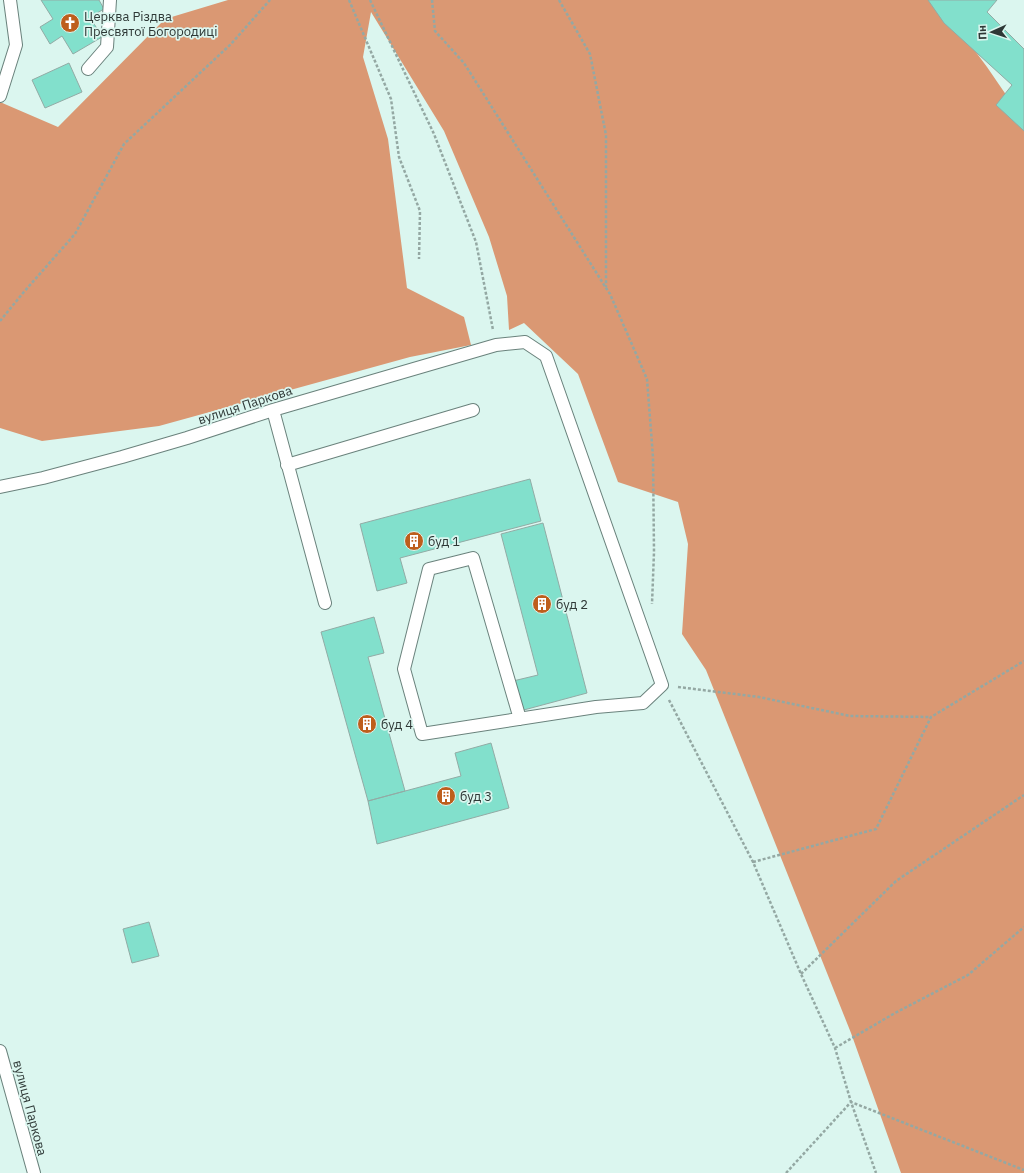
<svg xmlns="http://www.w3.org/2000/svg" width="1024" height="1173" font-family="'IBM Plex Sans',sans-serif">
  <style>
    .forest { fill: #da9873 }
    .building { fill: #82e0cc; stroke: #92aba5 }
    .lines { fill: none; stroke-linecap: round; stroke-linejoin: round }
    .service-casing { stroke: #6a827c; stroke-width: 14 }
    .path { stroke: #94a8a3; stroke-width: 2.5; stroke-dasharray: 3 2; stroke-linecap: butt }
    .service { stroke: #fff; stroke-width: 12 }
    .labels { text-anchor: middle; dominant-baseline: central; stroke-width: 3.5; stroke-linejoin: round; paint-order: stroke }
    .poi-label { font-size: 13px; fill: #2e3836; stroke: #dbf6ef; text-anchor: start }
    .street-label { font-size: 13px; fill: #2e3836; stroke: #dbf6ef }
  </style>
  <rect width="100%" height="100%" fill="#dbf6ef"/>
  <path class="forest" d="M228,0H937L987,67L1024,121V1173H901L851,1033L706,670L682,634L688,544L678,502L618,482L578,374L524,323L509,330L507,296L489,237L444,131L371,12L363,57L388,139L407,288L464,317L471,345L410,357L159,426L42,441L0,428V102L58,127L165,19Z"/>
  <path class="building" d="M41,0H99L104,9L90,17L102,37L73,54L62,36L50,44L40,27L53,19Z
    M928,0H997L987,12L1024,49V131L996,105L1012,85L944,23Z
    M69,63L82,92L45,108L32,80Z
    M530,479L541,521L400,558L407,583L377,591L360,524Z
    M543,523L587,693L520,711L513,681L538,675L501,534Z
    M374,617L384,653L368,657L405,791L368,801L321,632Z
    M491,743L509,808L377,844L368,801L461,776L455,753Z
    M149,922L159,956L132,963L123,929Z"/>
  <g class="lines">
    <g class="service-casing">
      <path id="service" d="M88,69L107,47L110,0
        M0,96L16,45L10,0
        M273,410L325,603
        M287,465L473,410
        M0,487L43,478L122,457L187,438L273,410L496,345L525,342L546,356L662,685L643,703L596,707L422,734L404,669L429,569L473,558L520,719
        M0,1051L34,1173"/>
    </g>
    <path class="path" d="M349,0L391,99L399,157L420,211L419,259
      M370,0L434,134L476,242L493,330
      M432,0L435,31L464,63L606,288L610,294L647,379L653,457L654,552L652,604
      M559,0L590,54L606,135V287
      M0,321L23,293L75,234L124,144L231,44L270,0
      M678,687L759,697L850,716L931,717
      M669,700L753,862L801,974L835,1048L851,1102L876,1173
      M753,862L876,829L931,717L1024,661
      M801,974L896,881L1024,795
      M835,1048L895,1013L968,975L1024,927
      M786,1173L851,1102L1024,1170"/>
    <use href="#service" class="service"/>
  </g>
  <defs>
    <g id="church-disc" transform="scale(1)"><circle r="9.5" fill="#be5e1c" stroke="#dbf6ef"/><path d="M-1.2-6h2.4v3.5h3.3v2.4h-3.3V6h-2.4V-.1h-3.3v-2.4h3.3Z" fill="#fff"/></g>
    <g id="building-disc" transform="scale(1)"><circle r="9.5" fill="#be5e1c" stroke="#dbf6ef"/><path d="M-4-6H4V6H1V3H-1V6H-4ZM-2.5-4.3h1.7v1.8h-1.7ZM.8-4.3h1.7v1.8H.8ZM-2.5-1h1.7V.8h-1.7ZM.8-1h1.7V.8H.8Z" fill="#fff"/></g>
  </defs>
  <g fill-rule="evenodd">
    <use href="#church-disc" x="70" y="23"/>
    <use href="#building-disc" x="414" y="541"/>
    <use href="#building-disc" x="542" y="604"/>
    <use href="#building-disc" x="367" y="724"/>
    <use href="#building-disc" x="446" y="796"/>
  </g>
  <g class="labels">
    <g class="poi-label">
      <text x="84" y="16">Церква Різдва<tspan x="84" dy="15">Пресвятої Богородиці</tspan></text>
      <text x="428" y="541">буд 1</text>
      <text x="556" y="604">буд 2</text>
      <text x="381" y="724">буд 4</text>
      <text x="460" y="796">буд 3</text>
    </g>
    <g class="street-label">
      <text transform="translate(245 405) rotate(-18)">вулиця Паркова</text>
      <text transform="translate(30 1108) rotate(75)">вулиця Паркова</text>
    </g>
  </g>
  <g transform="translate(992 32) rotate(267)" stroke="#dbf6ef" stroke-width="3" paint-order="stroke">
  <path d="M0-3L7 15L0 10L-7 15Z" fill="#2e3836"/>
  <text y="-6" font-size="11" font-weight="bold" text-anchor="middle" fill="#2e3836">Пн</text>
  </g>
</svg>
